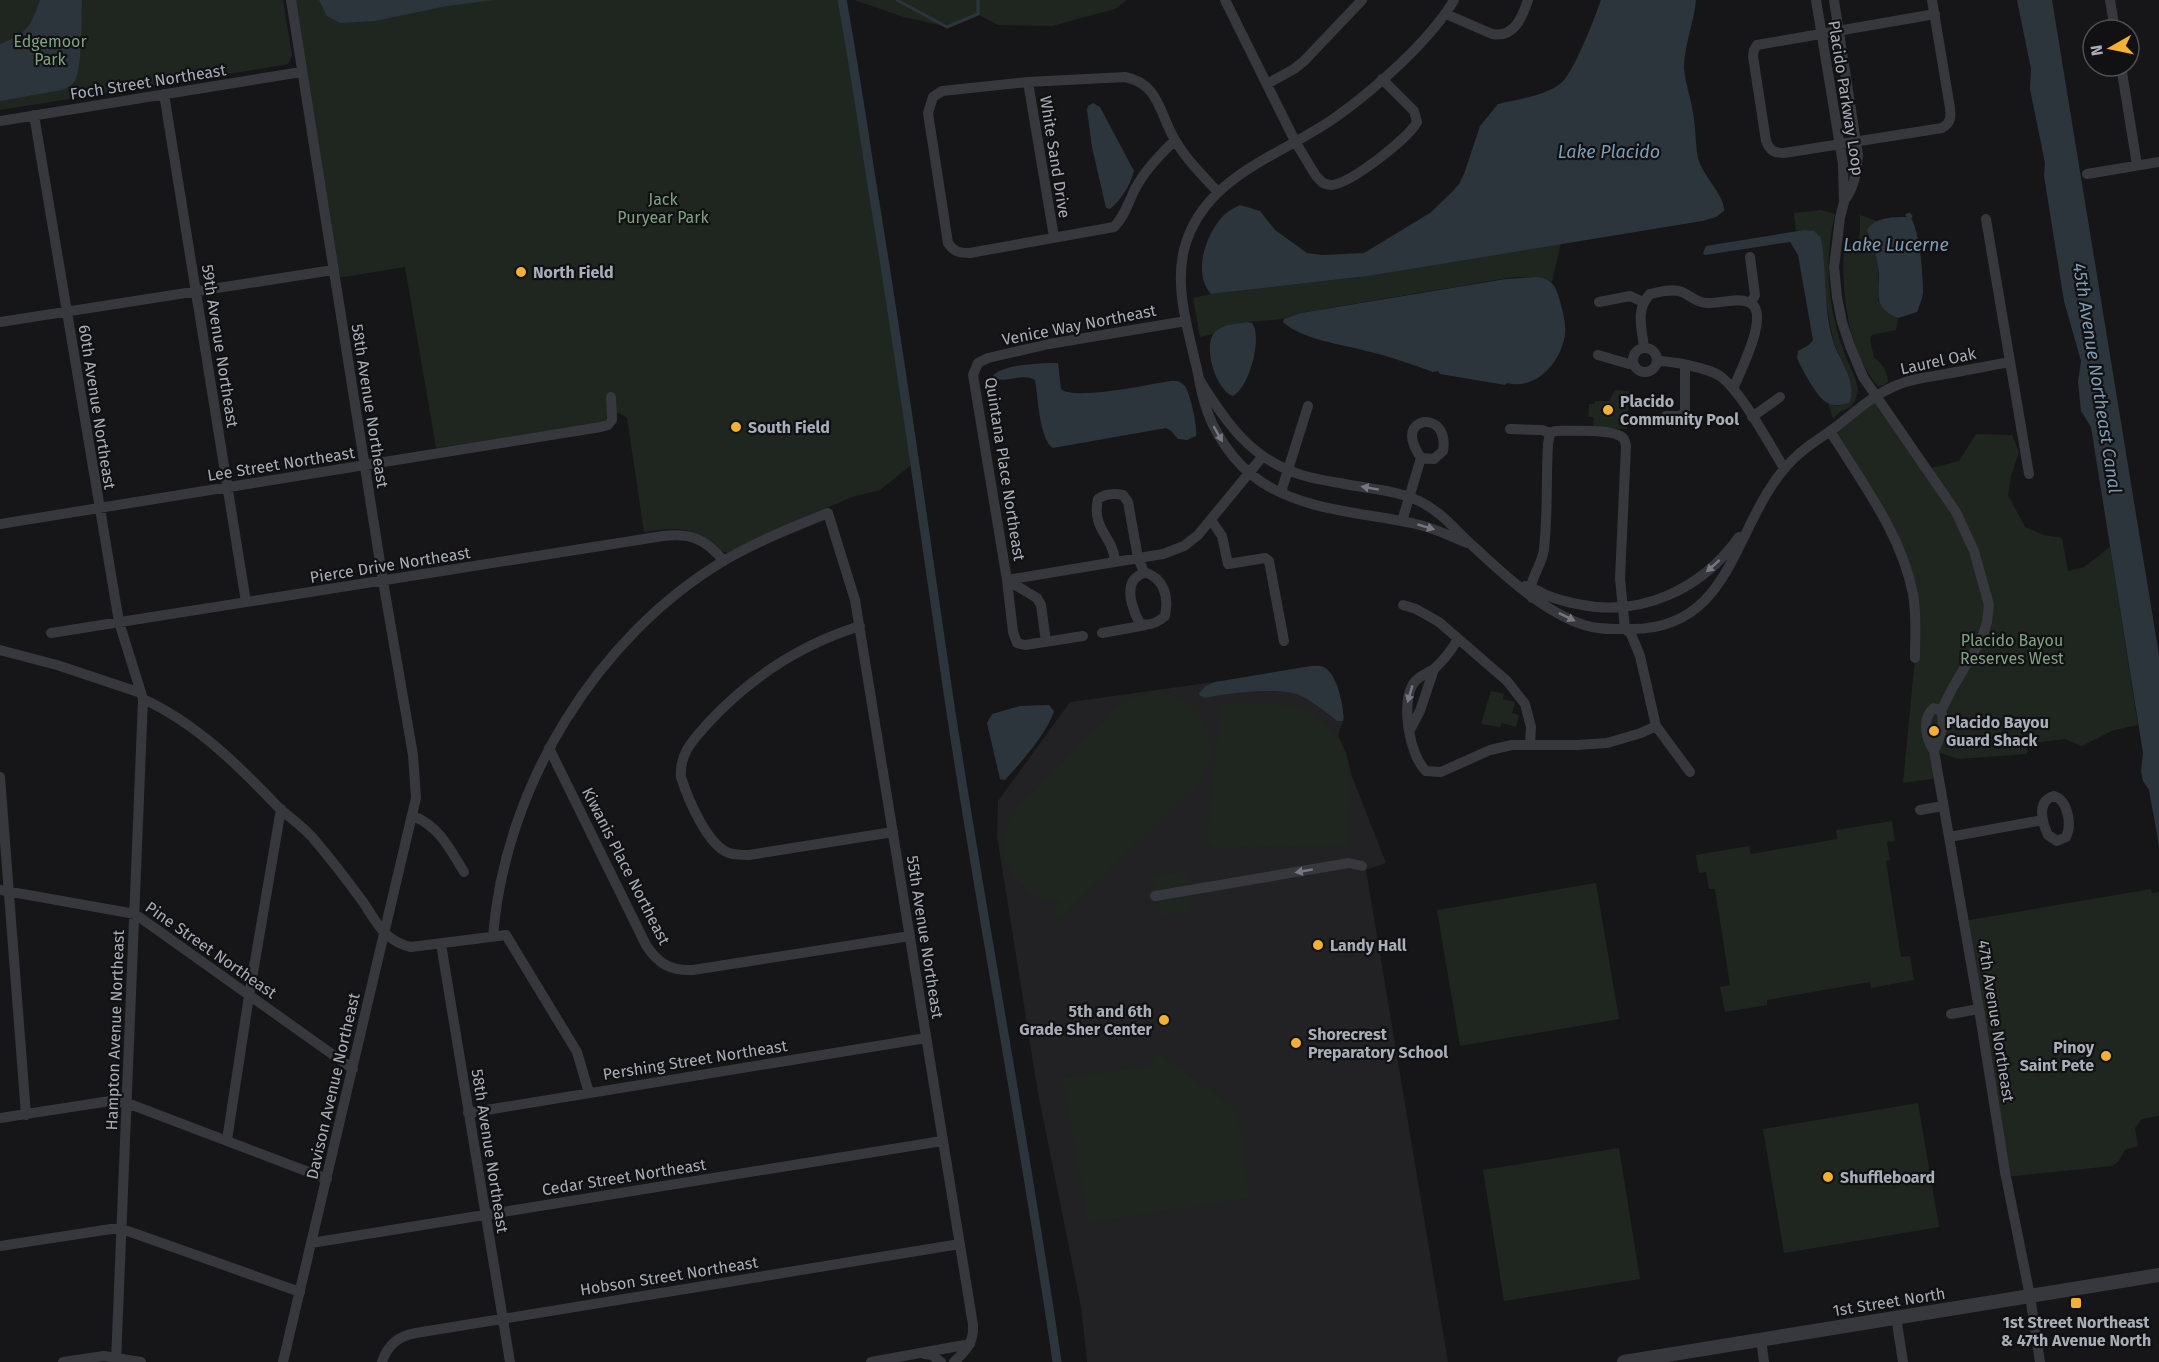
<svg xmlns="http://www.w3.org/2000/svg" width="2159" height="1362" font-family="'Fira Sans',sans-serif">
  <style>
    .built { fill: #222225 }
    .green { fill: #1e261f }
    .water { fill: #2c353c }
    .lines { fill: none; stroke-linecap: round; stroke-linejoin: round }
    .stream { stroke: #2c353c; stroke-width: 3 }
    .canal { stroke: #2c353c; stroke-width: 9 }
    .minor { stroke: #37383d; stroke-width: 10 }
    .tertiary { stroke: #37383d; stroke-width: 14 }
    .oneway { fill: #757881 }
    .poi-dot { fill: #f2b134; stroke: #111113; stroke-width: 2 }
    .labels { text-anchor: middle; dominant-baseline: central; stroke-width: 4.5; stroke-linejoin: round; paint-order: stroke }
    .park-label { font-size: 16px; fill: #7fa381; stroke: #111113 }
    .street-label { font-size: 16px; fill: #a8adb8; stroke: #111113 }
    .poi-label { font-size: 16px; font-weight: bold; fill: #a8adb8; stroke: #111113; text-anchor: start }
    .water-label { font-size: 18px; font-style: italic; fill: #7f9bb3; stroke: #111113 }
  </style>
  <rect width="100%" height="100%" fill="#161618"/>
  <path class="built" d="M1311,666H1320L1327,669L1337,685L1344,718L1338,736L1346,753L1351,774L1386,863L1366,870L1448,1362H1087L1081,1307L1038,1093L997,836L998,801L1070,702L1236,679Z"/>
  <path class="green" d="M0,0H283L292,55L289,63L284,65L0,110Z
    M295,0H842L857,83L915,462L880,490L852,497L771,532L727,553C719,551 715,545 708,540C689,525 667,529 644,532L627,418L620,413L607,415L605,421L601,423L436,448L405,267L338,278Z
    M854,0H1127L1115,9L1052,26L998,25L977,14L947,27L904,17Z
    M1821,210L1835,214C1824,262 1827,305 1844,352C1848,365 1857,377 1858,391L1855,401L1851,407L1840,412L1833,419L1828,403L1837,406L1849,403L1848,375L1833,341L1825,295L1822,245L1804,230L1796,231L1794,213Z
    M1860,215L1877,221L1869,227L1867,230L1878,264V301L1890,314L1898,318L1896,330L1872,335L1870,339L1874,358C1882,362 1887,372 1888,381L1884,385L1878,386C1847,351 1841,290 1844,245L1857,243L1860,232Z
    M1561,243L1552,282C1527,270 1483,283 1456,287C1404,295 1353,304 1301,313L1284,319L1247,322L1220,328L1213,334L1200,337L1193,298L1211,294L1368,276Z
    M1615,390L1629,391L1627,429L1594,428L1593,417H1588L1589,404H1595V401H1609Z
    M1876,396L1927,469L1959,461L1976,434L2012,435L2019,452L2011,476L2008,495L2025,527L2044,535L2062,538L2068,571L2084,567L2110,547L2138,725L2114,730L2082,746L2065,739L2027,744V754L1958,759L1934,751L1938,778L1903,783L1915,658L1905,564L1830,431Z
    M1491,691L1504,694L1503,699L1515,702L1512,713L1519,715L1516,727L1502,723L1500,727L1481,724Z
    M1151,693C1160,693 1170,694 1179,698C1212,713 1219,755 1199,783L1059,920L1052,911L1063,900C1055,900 1047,900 1040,897C1030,894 1024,888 1017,880C997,857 999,830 1018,807L1117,707L1136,696Z
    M1221,704H1278L1306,709L1338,736L1346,753L1351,774L1347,845L1212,848L1206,843Z
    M1892,821L1895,841L1887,842L1890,860L1886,861L1901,957L1910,956L1914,980L1871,988L1870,982L1767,1000V1005L1725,1012L1720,987L1730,985L1715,889H1709L1706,872L1699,873L1696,855L1749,846L1751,854L1837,839L1836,830Z
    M1185,871L1192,911L1160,916L1153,876Z
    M1596,883L1619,1019L1460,1046L1437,910Z
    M2151,889L2152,893L2159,892V1116L2142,1119L2135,1128L2138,1146L2125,1150L2118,1162L2112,1166L2006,1177L1964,921Z
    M1161,1055L1238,1111L1249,1198L1088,1223L1063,1078L1154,1065L1151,1058Z
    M1918,1103L1939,1227L1784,1253L1763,1129Z
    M1619,1148L1640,1279L1504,1301L1483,1170Z"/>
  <path class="water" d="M40,0H82C81,18 83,69 74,82C71,86 67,88 62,90L0,101V44C27,34 31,26 40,0Z
    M319,0H493L447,6L375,21L340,23L327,16Z
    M1601,0H1696C1694,23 1684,45 1684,68C1685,83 1691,98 1693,113C1696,128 1695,143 1698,158C1703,177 1725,195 1724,211L1716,217L1702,221L1368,276L1211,294C1192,273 1206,233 1224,215C1228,211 1234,208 1240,205L1260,211L1275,230L1307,253L1322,255L1364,253L1430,213L1453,191L1459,184L1464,174L1480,126L1498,104C1518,99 1544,96 1560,84C1573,75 1595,17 1601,0Z
    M2017,0H2052L2159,655V846L2149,790L2143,781L2141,771L2143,753L2091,427L2081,411L2078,382L2081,361L2064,301L2044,176L2045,163L2030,89L2031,69Z
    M1093,103L1100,107L1134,171C1130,186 1121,200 1110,209L1106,208L1092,147L1087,110L1088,106Z
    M1910,217C1920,229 1923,277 1923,293C1922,300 1919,306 1917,312L1898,318C1869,306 1882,291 1878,266C1876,254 1871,242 1867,230C1875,216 1896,217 1910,217Z
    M1804,230L1814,231L1821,238C1827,272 1823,307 1833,341C1839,360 1858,382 1849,403C1841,405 1834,407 1826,402C1816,396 1802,369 1797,358L1798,351L1809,345L1813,340L1798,255L1790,242L1705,255L1703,253L1706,246Z
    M1537,277C1553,279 1556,287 1560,301C1563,312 1566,323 1565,334C1562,361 1536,391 1507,383L1505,385L1440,374L1438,371L1433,372C1411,364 1389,356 1366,351C1341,344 1303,340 1283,322L1284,319L1301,313L1506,279Z
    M1247,322L1252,323C1263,337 1249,388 1233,396C1216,391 1201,344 1216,331C1223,324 1238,324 1247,322Z
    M1058,363L1061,389C1074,401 1151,384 1170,381C1176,380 1180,381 1184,385C1190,391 1198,428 1196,436L1187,440L1178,439L1171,431L1166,428L1053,448C1039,439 1038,396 1035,380C1021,372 1006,385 992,377C1000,364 1042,363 1058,363Z
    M1311,666C1316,666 1321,665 1325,668C1337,674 1345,709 1343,721H1337C1326,712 1312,701 1299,695C1280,687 1226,693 1206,698L1200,696L1199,693L1206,686L1215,682Z
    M1049,705L1054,711C1048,732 1020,764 1005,780L1000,779L987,723L992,714L1020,706Z"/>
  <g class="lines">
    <path class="stream" d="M897,0L947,27L978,14V0
      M1909,214L1911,216L1910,218L1907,215Z"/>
    <path class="canal" d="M842,0C854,64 863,128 873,191C901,360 924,529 949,699C982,920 1025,1140 1057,1362"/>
    <path class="minor" d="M1225,0L1296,143L1316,176L1323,183C1326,184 1329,185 1332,185C1351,183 1408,139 1417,122L1414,111L1382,79
      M1454,0C1430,41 1375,89 1336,117C1281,156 1202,176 1184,250C1175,286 1187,326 1195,361C1199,375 1200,388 1204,401C1212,431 1234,464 1260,481C1306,512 1364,512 1416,524C1434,528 1450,536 1467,543
      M1816,0L1843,164L1844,202L1840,218L1834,267L1837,297L1842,322L1850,346L1863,377L1956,512L1974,551L1989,605L1987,622L1982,638L1953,687L1941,711
      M1834,0L1858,155C1856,172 1855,187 1844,201
      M1932,0L1950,108C1951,117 1951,123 1942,128L1784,153C1774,153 1770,151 1766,141L1753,56L1754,50L1757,45L1935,14
      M2110,0L2115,30
      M1446,14L1492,34C1514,38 1522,18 1528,0
      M2121,66L2137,165
      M1028,82L1054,237
      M1267,84L1294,69L1304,61L1362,0
      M164,94L246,602
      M34,115L119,622L143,699L116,1362
      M0,121L301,72
      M1175,140C1160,155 1145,170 1135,189C1128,203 1125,216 1114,227L970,253C959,253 954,252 948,243L928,113L933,97L942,91L1028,82L1125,77C1160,84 1159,114 1175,140C1186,159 1202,175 1217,191
      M2087,174L2159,162
      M1986,219L2029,474
      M1750,257L1755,295L1751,303
      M1599,302L1630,296L1643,302
      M0,322L333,270
      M1633 360a12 12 0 1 1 24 0a12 12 0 1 1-24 0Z
      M1644,348C1642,328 1635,310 1650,294C1660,292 1672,288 1682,292C1691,296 1697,303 1707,303C1720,304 1736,297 1748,302C1773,310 1739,373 1733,389
      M1598,355L1629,364L1633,363
      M1657,361C1672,361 1708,368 1720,376C1742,392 1769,444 1784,468
      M1199,379C1226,423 1252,461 1305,476C1319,480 1335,482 1350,485C1372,489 1398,491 1419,501C1442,512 1455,530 1473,546C1504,575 1544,612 1584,625C1599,630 1615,629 1630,629C1741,630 1732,510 1800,453C1810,444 1822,437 1833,429C1854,413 1875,393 1900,384C1912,379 1927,377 1940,375C1963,371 1987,366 2010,362
      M1666,416H1681L1685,411V366
      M1752,417L1780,397
      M1510,429L1542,430L1550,433
      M1830,431C1862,483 1901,533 1913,594C1917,615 1915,637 1915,658
      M1281,492L1308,406
      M1211,520L1222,536L1228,564L1265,558L1269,561L1284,641
      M1402,521L1421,458C1417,452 1412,444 1412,436C1412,415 1449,416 1443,451L1434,459L1421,458
      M0,524L601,427L608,425L612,420L611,397
      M1115,561C1113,536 1091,529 1098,499C1106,493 1114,493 1123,495L1128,502L1138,558L1144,572C1164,578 1169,596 1165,616C1157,623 1150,626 1140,624C1134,613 1126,592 1133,581C1135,577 1140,575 1144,572
      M1007,580L1163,554L1184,546L1198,535L1263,456
      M1007,580L1037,598L1041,605L1046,642
      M1525,586C1532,587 1539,591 1546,595C1556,599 1567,602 1577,604C1641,618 1702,589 1739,537
      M1532,598C1527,580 1542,567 1544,549C1548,514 1546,479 1548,444L1550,433L1555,431C1570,431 1606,429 1618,435C1624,437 1625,440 1626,446L1620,579L1625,629L1631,634L1640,656L1656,726L1690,772
      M1403,605L1416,609L1439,622L1507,681L1525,704L1531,727L1530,744
      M860,626C802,644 750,678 709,722C694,739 679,753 681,777C688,799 707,845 729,853C735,855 742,855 749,855L893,832
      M51,633L663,536C692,533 705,539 724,561
      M1102,633L1146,625
      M1083,636L1025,645L1017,643L1013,632L1007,580L973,375L978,363L988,358L1049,344L1186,321
      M1458,639C1452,649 1444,660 1435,668C1428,674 1418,675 1413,684C1401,704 1409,755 1426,771L1441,772L1490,750L1512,745H1577L1607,743L1641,733L1656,726
      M0,650L57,665L141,693
      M143,699C196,723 239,766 278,807C289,817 302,826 312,837C330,858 347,880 363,902C370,912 377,926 387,935C394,941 401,945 411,947L506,935L577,1052L589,1093
      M1410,730L1420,711L1434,669
      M549,748L646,945C658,964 671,971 693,970L910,936
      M1934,751C1939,739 1946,725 1941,711L1934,708C1921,718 1926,739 1934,751L1979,1009L2005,1172L2030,1296L2040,1362
      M0,777L26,1115
      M2054,796C2068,800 2072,825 2066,837L2057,841L2048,835C2042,822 2036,801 2054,796Z
      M1920,810L1943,806
      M413,816C439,826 450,849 464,872
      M1949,837L2043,820
      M0,890L135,914L353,1069
      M1155,896L1349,863L1362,866
      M493,936C505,787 596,637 725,560C758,541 793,527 828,513L855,600L973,1325C974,1342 966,1351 954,1362
      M441,944L510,1362
      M1951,1014L1979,1009
      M468,1113L926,1038
      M0,1118L110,1101L127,1103L327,1179
      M227,1140L249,996L281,809
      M311,1243L942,1141
      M0,1246L111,1229H122L300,1292
      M1896,1317L1903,1362
      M1761,1339L1764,1362
      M924,1354L932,1355L941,1362
      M63,1362L104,1356L141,1362
      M283,1362L416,798L413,755L383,581L291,0
      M382,1362C388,1344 399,1336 416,1333L960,1244
      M871,1362L970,1344"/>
    <path class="tertiary" d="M1624,1362L2159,1275"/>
  </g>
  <defs><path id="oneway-solid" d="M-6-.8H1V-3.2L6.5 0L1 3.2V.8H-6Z" transform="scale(1.5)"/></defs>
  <g class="oneway">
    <use href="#oneway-solid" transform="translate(1218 434) rotate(60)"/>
    <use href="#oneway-solid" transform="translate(1370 488) rotate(-170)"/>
    <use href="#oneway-solid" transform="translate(1426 527) rotate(17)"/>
    <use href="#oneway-solid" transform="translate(1713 566) rotate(138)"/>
    <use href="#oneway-solid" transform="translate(1567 617) rotate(26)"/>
    <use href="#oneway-solid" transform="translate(1410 694) rotate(106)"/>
    <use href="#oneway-solid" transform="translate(1304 871) rotate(170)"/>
  </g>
  <g class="poi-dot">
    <circle cx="521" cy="272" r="6"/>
    <circle cx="1608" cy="410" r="6"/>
    <circle cx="736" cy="427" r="6"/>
    <circle cx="1934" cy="731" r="6"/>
    <circle cx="1318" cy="945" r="6"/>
    <circle cx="1164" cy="1020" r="6"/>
    <circle cx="1296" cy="1043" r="6"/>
    <circle cx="2106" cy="1056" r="6"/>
    <circle cx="1828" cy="1177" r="6"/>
    <rect x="2070" y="1297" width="12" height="12" rx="3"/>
  </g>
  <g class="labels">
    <g class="park-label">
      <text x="50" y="41">Edgemoor<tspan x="50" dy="18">Park</tspan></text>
      <text x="663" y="199">Jack<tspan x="663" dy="18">Puryear Park</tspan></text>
      <text x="2012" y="640">Placido Bayou<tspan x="2012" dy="18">Reserves West</tspan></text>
    </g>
    <g class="street-label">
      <text transform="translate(148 82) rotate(-9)">Foch Street Northeast</text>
      <text transform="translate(1846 98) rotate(81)">Placido Parkway Loop</text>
      <text transform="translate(1055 157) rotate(81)">White Sand Drive</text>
      <text transform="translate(1079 325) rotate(-11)">Venice Way Northeast</text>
      <text transform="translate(220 346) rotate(81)">59th Avenue Northeast</text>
      <text transform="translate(1938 361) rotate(-12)">Laurel Oak</text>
      <text transform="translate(370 406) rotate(81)">58th Avenue Northeast</text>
      <text transform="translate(97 407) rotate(81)">60th Avenue Northeast</text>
      <text transform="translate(281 464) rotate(-9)">Lee Street Northeast</text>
      <text transform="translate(1005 469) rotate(81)">Quintana Place Northeast</text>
      <text transform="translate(390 565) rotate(-9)">Pierce Drive Northeast</text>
      <text transform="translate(626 866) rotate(63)">Kiwanis Place Northeast</text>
      <text transform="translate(925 937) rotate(81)">55th Avenue Northeast</text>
      <text transform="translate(211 950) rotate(35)">Pine Street Northeast</text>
      <text transform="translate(1996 1021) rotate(81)">47th Avenue Northeast</text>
      <text transform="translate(115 1030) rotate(-88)">Hampton Avenue Northeast</text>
      <text transform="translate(695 1060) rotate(-9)">Pershing Street Northeast</text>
      <text transform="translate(333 1086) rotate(-77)">Davison Avenue Northeast</text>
      <text transform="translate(490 1151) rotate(81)">58th Avenue Northeast</text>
      <text transform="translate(624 1177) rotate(-9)">Cedar Street Northeast</text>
      <text transform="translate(669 1276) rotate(-9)">Hobson Street Northeast</text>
      <text transform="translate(1889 1302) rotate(-9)">1st Street North</text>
    </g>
    <g class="poi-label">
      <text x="533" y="272">North Field</text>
      <text x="1620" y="401">Placido<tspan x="1620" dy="18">Community Pool</tspan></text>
      <text x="748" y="427">South Field</text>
      <text x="1946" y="722">Placido Bayou<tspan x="1946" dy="18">Guard Shack</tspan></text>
      <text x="1330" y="945">Landy Hall</text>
      <text x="1152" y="1011" text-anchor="end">5th and 6th<tspan x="1152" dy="18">Grade Sher Center</tspan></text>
      <text x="1308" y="1034">Shorecrest<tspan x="1308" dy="18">Preparatory School</tspan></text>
      <text x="2094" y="1047" text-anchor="end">Pinoy<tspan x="2094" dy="18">Saint Pete</tspan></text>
      <text x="1840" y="1177">Shuffleboard</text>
      <text x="2076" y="1322" text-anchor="middle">1st Street Northeast<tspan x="2076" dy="18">&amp; 47th Avenue North</tspan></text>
    </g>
    <g class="water-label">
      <text x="1609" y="152">Lake Placido</text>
      <text x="1896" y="245">Lake Lucerne</text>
      <text transform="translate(2097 378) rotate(81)">45th Avenue Northeast Canal</text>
    </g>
  </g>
  <g transform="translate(2111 48) rotate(261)"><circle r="28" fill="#111113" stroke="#4d4f55" stroke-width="1.5"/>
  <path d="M0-4.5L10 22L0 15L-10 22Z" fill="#f2b134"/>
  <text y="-9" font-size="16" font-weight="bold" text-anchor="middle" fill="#a8adb8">N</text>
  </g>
</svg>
